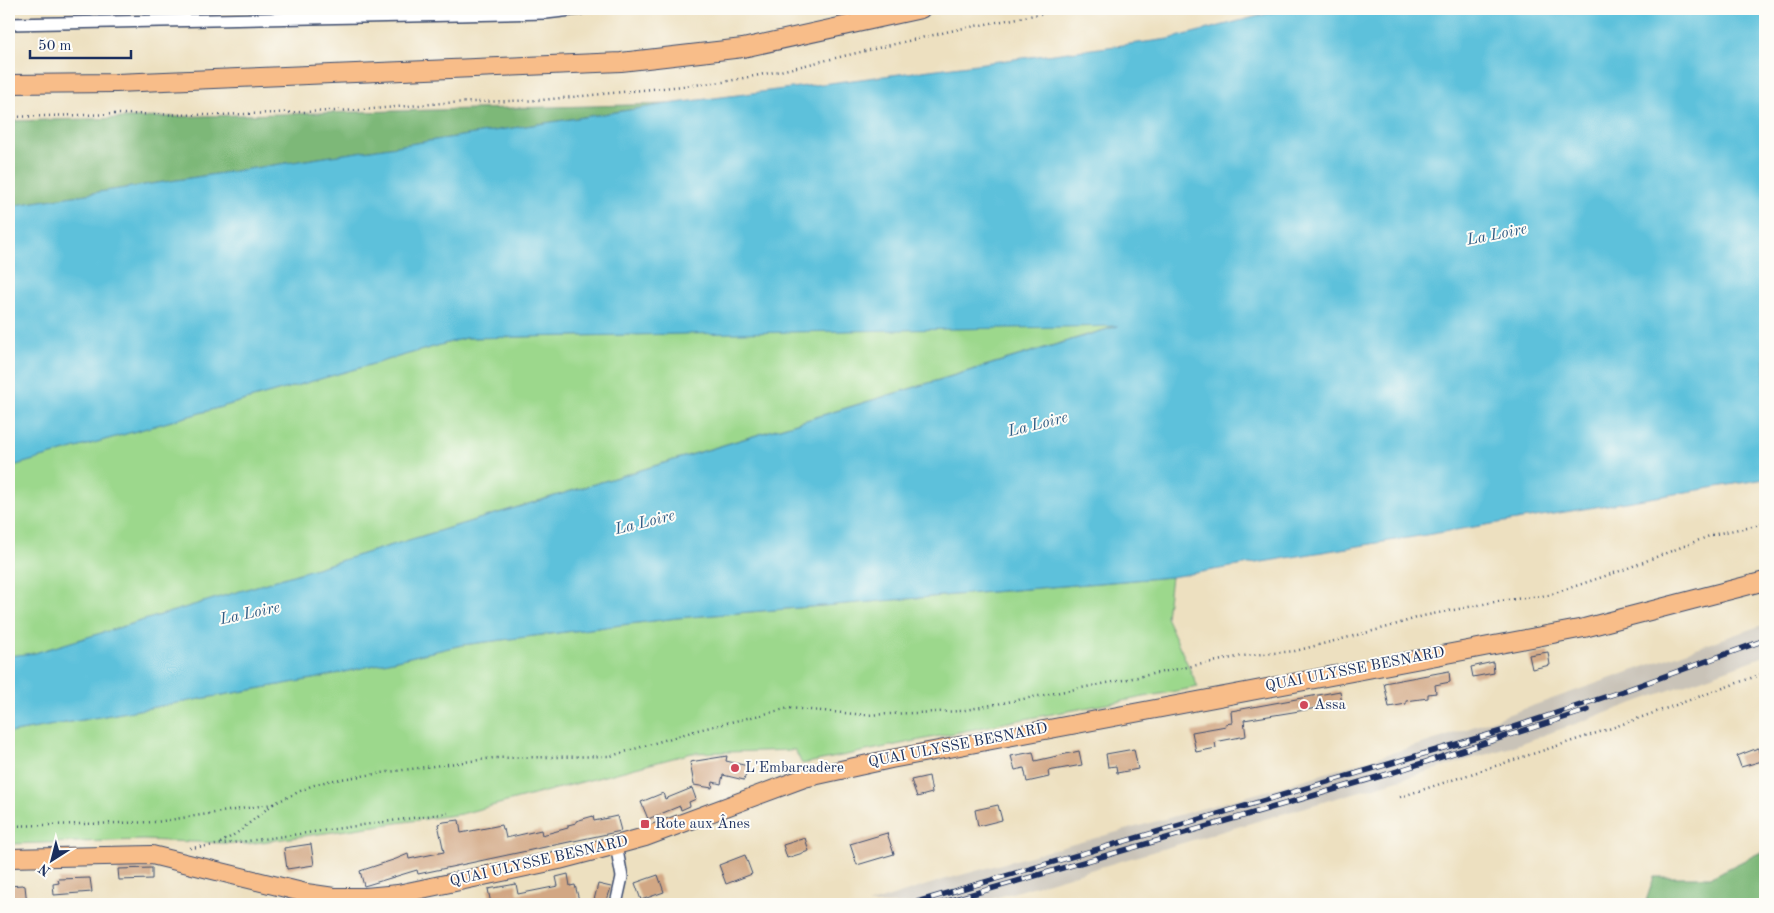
<svg xmlns="http://www.w3.org/2000/svg" width="1774" height="913" font-family="'Old Standard TT',serif">
  <style>
    .industrial { fill: #c9c3b8 }
    .green { fill: #9cd88c; stroke: #5c8475 }
    .forest { fill: #7db878; stroke: #4c746b }
    .water { fill: #5dc1db; stroke: #3c789c }
    .building { fill: #d2a784 }
    .lines { fill: none; stroke-linecap: round; stroke-linejoin: round }
    .street-casing { stroke: #3a4a6d; stroke-width: 14 }
    .primary-casing { stroke: #3a4a6d; stroke-width: 20 }
    .path { stroke: #3a4a6d; stroke-width: 2.5; stroke-dasharray: 1 4; stroke-linecap: butt }
    .street { stroke: #fff; stroke-width: 11 }
    .primary { stroke: #f8bd89; stroke-width: 18 }
    .rail-casing { stroke: #1b2f5e; stroke-width: 5.5 }
    .rail { stroke: #fdfcf7; stroke-width: 4; stroke-dasharray: 11; stroke-linecap: butt }
    .poi-dot { fill: #d1495b; stroke: #fdfcf7; stroke-width: 2 }
    .labels { text-anchor: middle; dominant-baseline: central; stroke-width: 4; stroke-linejoin: round; paint-order: stroke }
    .street-label { font-size: 15px; fill: #1b2f5e; stroke: #fdfcf7 }
    .poi-label { font-size: 15px; fill: #1b2f5e; stroke: #fdfcf7; text-anchor: start }
    .water-label { font-size: 16px; font-style: italic; fill: #2f5b84; stroke: #fdfcf7 }
  </style>
  <rect width="100%" height="100%" fill="#fdfcf7"/>
  <filter id="ink" filterUnits="userSpaceOnUse"><feTurbulence type="fractalNoise" baseFrequency=".02" numOctaves="2"/><feDisplacementMap in="SourceGraphic" scale="10" xChannelSelector="R" yChannelSelector="G"/><feConvolveMatrix kernelMatrix="1 2 1 2 8 2 1 2 1" color-interpolation-filters="sRGB"/></filter>
  <filter id="wash" filterUnits="userSpaceOnUse"><feTurbulence type="fractalNoise" baseFrequency=".0096" numOctaves="4" result="noise"/><feDisplacementMap in="SourceGraphic" scale="20" xChannelSelector="R" yChannelSelector="G"/><feGaussianBlur stdDeviation="1.12" result="paint"/><feColorMatrix in="noise" values="0 0 0 0 0 0 0 0 0 0 0 0 0 0 0 0 0 1.4 0 .05"/><feComposite in="paint" operator="in"/></filter>
  <g filter="url(#wash)">
    <rect width="100%" height="100%" fill="#ede0c0"/>
    <path class="industrial" d="M1765,624V656L1508,748L974,904H868L943,880L1277,788L1441,738Z"/>
    <path class="green" d="M1120,325L35,653L9,656V467L465,338Z
      M1171,577L1166,617L1198,687L1009,722L802,764L795,750L692,753L461,814L247,844L144,840L9,844V733L318,678L462,645L677,618Z"/>
    <path class="forest" d="M668,104L9,206V121Z
      M1765,850V904H1645L1654,877H1711Z"/>
    <path class="water" d="M1286,9H1765V479L1171,577L677,618L462,645L318,678L9,733V656L35,653L1118,326L465,338L9,467V206L668,104L1169,39Z"/>
    <g id="blocks">
      <path class="building" d="M1548,652L1550,665L1532,669L1529,655Z
        M1493,662L1494,673L1473,677L1471,667Z
        M1449,671L1450,682L1435,685L1436,693L1428,694V698L1406,701V704L1389,707L1384,683Z
        M1340,691L1342,704L1244,720L1246,736L1215,742L1216,748L1196,752L1192,732L1226,726L1225,724L1232,723L1231,711Z
        M1758,748L1762,761L1741,767L1737,756Z
        M1134,749L1138,769L1117,773L1116,766L1108,767L1106,754Z
        M1079,751L1082,765L1048,771L1049,777L1027,782L1024,768L1015,770L1011,756L1033,752L1035,761Z
        M727,756L726,761L748,766L744,780L723,775L721,784L713,782L712,788L694,785L690,762Z
        M929,776L932,793L917,797L911,780Z
        M692,788L696,799L689,802L690,806L681,810L680,806L648,819L641,802L663,793L665,799Z
        M998,805L1002,820L978,826L975,810Z
        M593,816L594,821L617,816L621,831L418,874L417,870L364,886L360,871L396,859L408,854L409,859L444,852L438,824L444,822L459,820L461,833L501,825L502,829H504L506,838L541,830L542,835L568,828V825L576,823V821Z
        M887,833L894,854L857,865L850,844Z
        M805,838L809,851L787,858L783,845Z
        M311,844L314,865L287,869L284,848Z
        M745,855L752,874L726,884L719,865Z
        M152,868V879L119,880L118,869Z
        M568,874L570,886L575,885L580,904H491L488,889L516,884L518,894L558,886L556,877Z
        M658,875L664,892L641,900L635,883Z
        M90,878L92,892L54,895L53,884L59,883L58,879Z
        M598,884L611,887L606,904H593Z
        M22,885L25,886L27,904H9V886Z"/>
    </g>
  </g>
  <g filter="url(#ink)">
    <use href="#blocks" fill-opacity="0" stroke="#3a4a6d" stroke-width="1"/>
    <g class="lines">
      <g class="street-casing">
        <path id="street" d="M9,24L411,16L546,13L580,9
          M616,845L622,877L616,904"/>
      </g>
      <g class="primary-casing">
        <path id="primary" d="M9,84L116,83L621,62L743,48L921,9
          M9,858L152,855L306,893L334,897H366L398,894L559,860L616,845L645,837L804,778L891,759L1584,628L1765,581"/>
      </g>
      <path class="path" d="M9,117L117,114L216,115L361,110L443,103L542,100L723,82L780,71L959,29L1067,9
        M1400,797L1606,730L1765,673
        M273,804L311,786L328,781L388,772L494,758L611,756L698,730L789,708L866,715L960,711L1123,680L1242,656L1295,651L1388,627L1423,616L1499,601L1549,595L1623,570L1712,535L1765,523
        M9,826L156,822L273,804L237,833L217,845
        M190,848C276,838 362,825 448,813"/>
      <use href="#street" class="street"/>
      <use href="#primary" class="primary"/>
      <g class="rail-casing">
        <path id="rail" d="M910,904L1505,730L1626,690L1765,640
          M938,904L1388,774L1588,710"/>
      </g>
      <use href="#rail" class="rail"/>
    </g>
  </g>
  <g class="poi-dot">
    <circle cx="1304" cy="705" r="5"/>
    <circle cx="735" cy="768" r="5"/>
    <rect x="640" y="819" width="10" height="10" rx="2.5"/>
  </g>
  <g class="labels">
    <g class="street-label">
      <text transform="translate(1355 670) rotate(-11)">QUAI ULYSSE BESNARD</text>
      <text transform="translate(958 746) rotate(-11)">QUAI ULYSSE BESNARD</text>
      <text transform="translate(539 862) rotate(-13)">QUAI ULYSSE BESNARD</text>
    </g>
    <g class="poi-label">
      <text x="1314" y="705">Assa</text>
      <text x="745" y="768">L'Embarcadère</text>
      <text x="655" y="824">Rote aux Ânes</text>
    </g>
    <g class="water-label">
      <text transform="translate(1497 235) rotate(-11)">La Loire</text>
      <text transform="translate(1038 425) rotate(-14)">La Loire</text>
      <text transform="translate(645 523) rotate(-14)">La Loire</text>
      <text transform="translate(250 614) rotate(-12)">La Loire</text>
    </g>
  </g>
  <rect width="1774" height="913" fill="none" stroke="#fdfcf7" stroke-width="30"/>
  <g transform="translate(52 860) rotate(216)" stroke="#fdfcf7" stroke-width="4" paint-order="stroke">
  <path d="M0-4L9 19L0 12L-9 19Z" fill="#1b2f5e"/>
  <text y="-8" font-size="14" font-weight="bold" text-anchor="middle" fill="#1b2f5e">N</text>
  </g>
  <path d="M30 50v8h101v-8" fill="none" stroke="#1b2f5e" stroke-width="2.5"/>
  <text x="38" y="50" font-size="15" fill="#1b2f5e" stroke="#fdfcf7" stroke-width="4" paint-order="stroke">50 m</text>
</svg>
